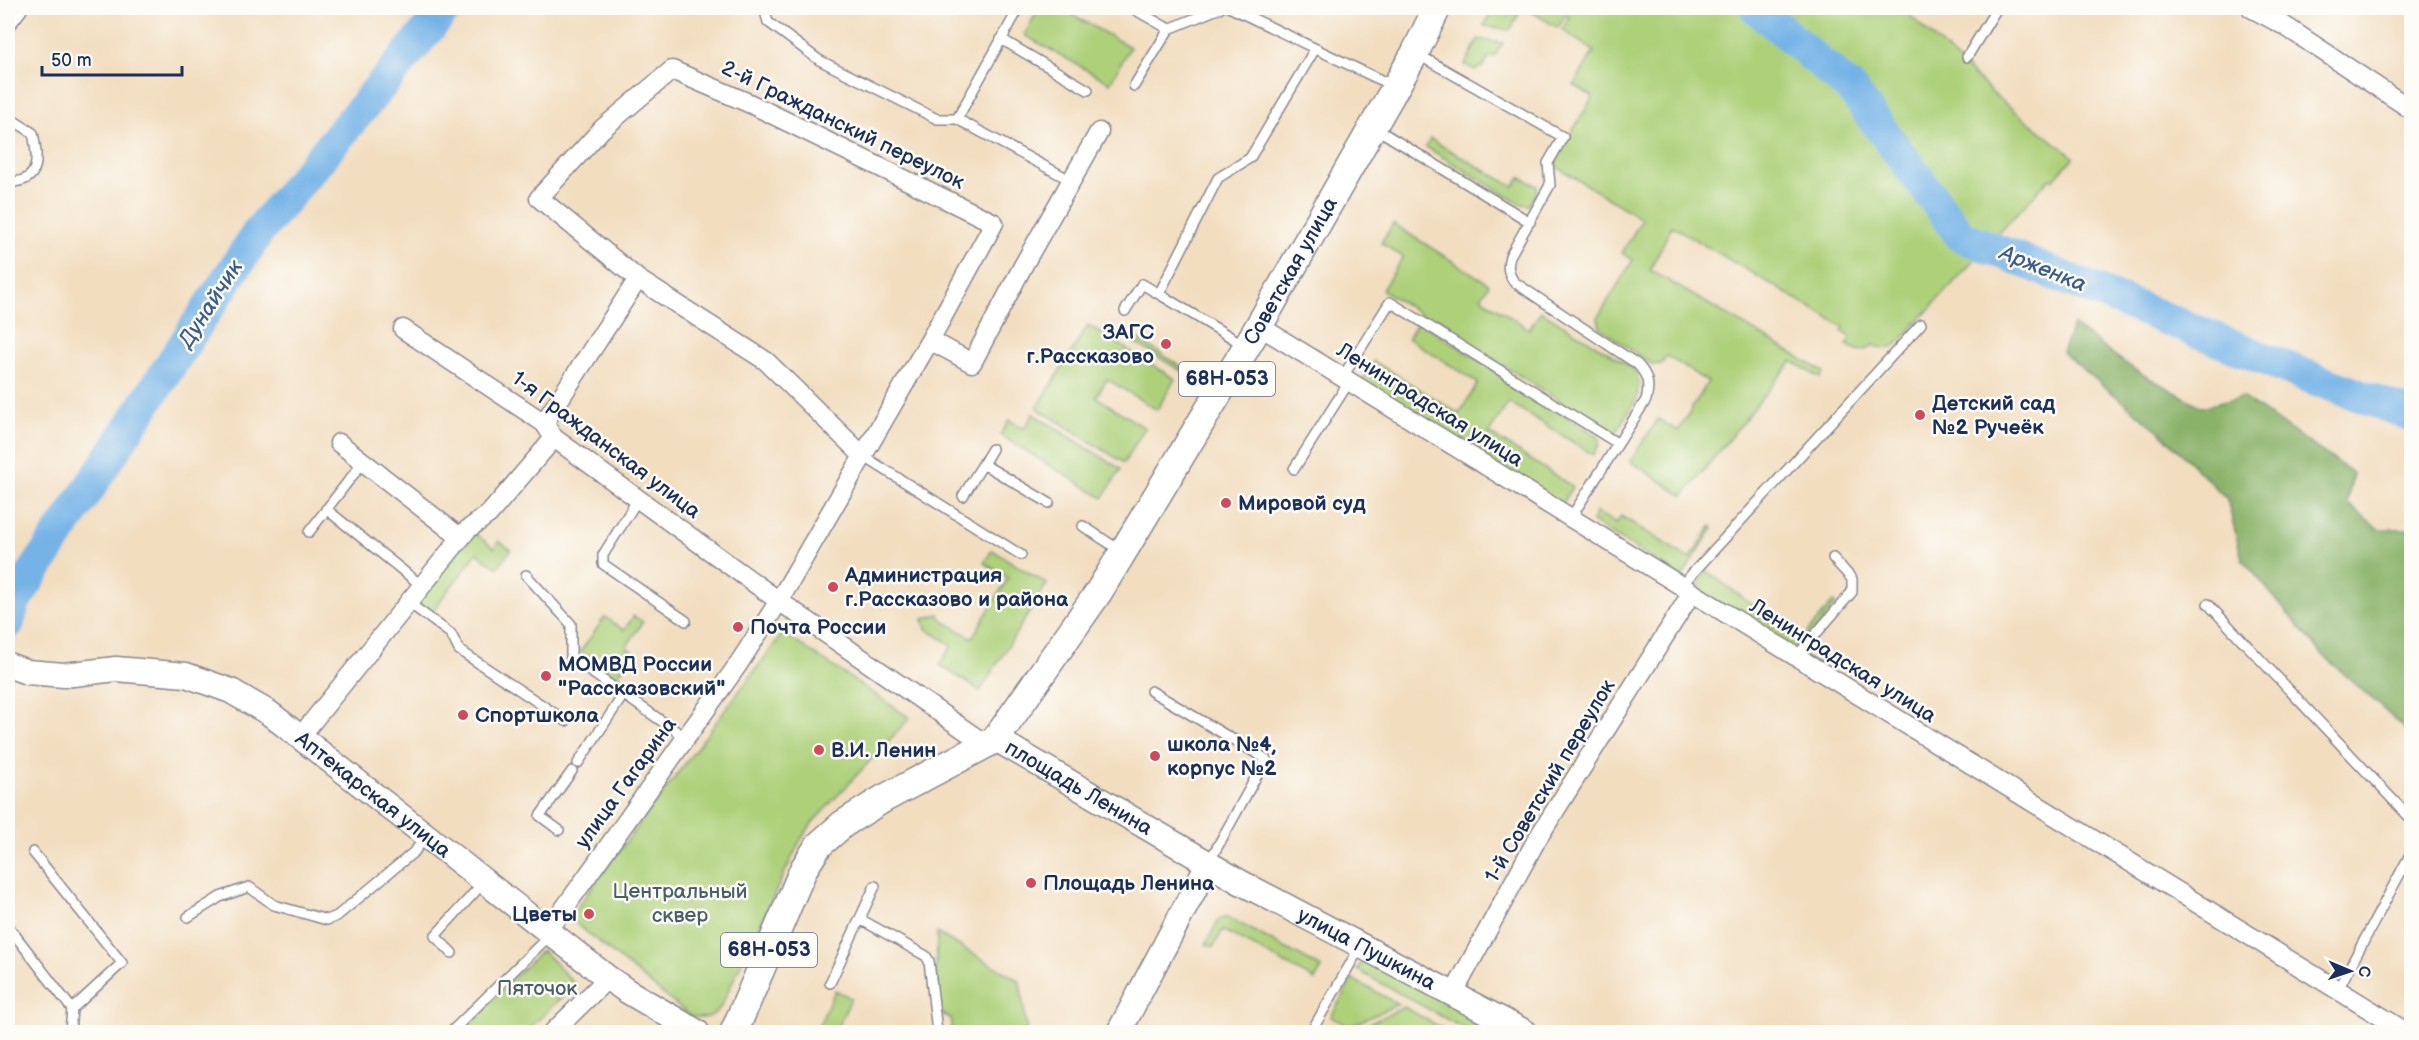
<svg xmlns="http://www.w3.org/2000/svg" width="2419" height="1040" font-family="'Balsamiq Sans',sans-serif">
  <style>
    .green { fill: #add079; stroke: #64806c; stroke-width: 1.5 }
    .forest { fill: #8ab269; stroke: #527064; stroke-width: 1.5 }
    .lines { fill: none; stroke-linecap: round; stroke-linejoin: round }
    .river { stroke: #74b3e7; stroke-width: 33 }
    .lane-casing { stroke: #86868e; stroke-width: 12 }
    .street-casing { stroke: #86868e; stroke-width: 21 }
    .secondary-casing { stroke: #86868e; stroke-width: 27 }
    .primary-casing { stroke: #86868e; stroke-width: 30 }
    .lane { stroke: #fff; stroke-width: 9 }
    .street { stroke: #fff; stroke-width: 18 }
    .secondary { stroke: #fff; stroke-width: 24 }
    .primary { stroke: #fff; stroke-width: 27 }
    .poi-dot { fill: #d1495b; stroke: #fdfcf7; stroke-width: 2 }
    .labels { text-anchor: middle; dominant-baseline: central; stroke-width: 5; stroke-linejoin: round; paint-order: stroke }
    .shield { fill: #fdfcf7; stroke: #5f6c8c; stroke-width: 1.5 }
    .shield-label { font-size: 20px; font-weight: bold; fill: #1b2f5e }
    .street-label { font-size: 21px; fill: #1b2f5e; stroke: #fdfcf7 }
    .poi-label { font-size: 21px; font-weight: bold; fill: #1b2f5e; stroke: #fdfcf7; text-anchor: start }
    .park-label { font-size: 21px; fill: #475f66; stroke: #fdfcf7 }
    .water-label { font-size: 22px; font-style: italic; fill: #3a5d8e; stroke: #fdfcf7 }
  </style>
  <rect width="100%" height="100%" fill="#fdfcf7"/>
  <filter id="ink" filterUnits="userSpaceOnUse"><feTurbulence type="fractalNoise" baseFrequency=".0167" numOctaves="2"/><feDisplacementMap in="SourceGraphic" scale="12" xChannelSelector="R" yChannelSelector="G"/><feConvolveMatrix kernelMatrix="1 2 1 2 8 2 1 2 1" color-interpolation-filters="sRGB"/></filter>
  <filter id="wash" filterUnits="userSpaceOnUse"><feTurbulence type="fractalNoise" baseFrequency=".008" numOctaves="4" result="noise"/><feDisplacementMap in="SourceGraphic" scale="24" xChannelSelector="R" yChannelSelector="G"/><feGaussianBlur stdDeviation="1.35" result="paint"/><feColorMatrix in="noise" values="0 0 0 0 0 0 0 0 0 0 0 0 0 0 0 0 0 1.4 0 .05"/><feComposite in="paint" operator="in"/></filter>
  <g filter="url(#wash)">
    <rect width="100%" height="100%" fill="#f2ddbf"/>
    <path class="green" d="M1039,8H1060L1130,47L1110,83L1024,35Z
      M1493,8H1509L1519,14L1510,30L1484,26Z
      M1525,8H1902L1998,98L2074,157L2053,180L2050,178L1897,344C1889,350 1882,350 1873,345C1864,354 1857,351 1847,345L1851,338L1842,332L1844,327L1672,226L1650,270L1824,372L1820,378L1792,361L1683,496L1630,461L1658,419L1678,431L1708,382L1667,356L1661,364L1653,365L1600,328L1598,317L1633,260L1622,253L1642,219L1552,164L1593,97L1574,85L1594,51L1562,30L1569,17L1565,15L1558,28Z
      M1478,39L1503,43L1494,57L1490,56L1482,67L1475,70L1465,65Z
      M1430,139L1514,187L1520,177L1537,186L1536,194L1529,205L1520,204L1426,147Z
      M1393,224L1489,284L1481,298L1529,329L1541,311L1630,366L1636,373L1639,381L1637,398L1615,435L1382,290L1403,257L1381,243Z
      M1418,321L1599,437V445L1593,455L1509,402L1489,433L1573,487L1561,506L1361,382L1374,361L1459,414L1478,383L1408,338Z
      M1088,325L1175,379L1157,410L1107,379L1096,397L1145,428L1124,463L1037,408Z
      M1136,338L1183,368L1181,371L1134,342Z
      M1033,414L1121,469L1103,498L1000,435L1009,420L1024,429Z
      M1596,512L1616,524L1621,516L1690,559L1711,526L1713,528L1682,577L1592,522Z
      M476,534L494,548L499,541L511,550L497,568L477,553L431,613L417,601L468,537Z
      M992,550L1047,584L980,691L940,665L952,645L926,629L923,619L939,614L942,620L972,638L1008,578L984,563Z
      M1705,570L1801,640L1833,602L1836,604L1802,647L1791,650L1702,593L1699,584Z
      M634,616L643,622L626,647L634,652L616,678L580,652L605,617L624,630Z
      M783,633L910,718L813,822L801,839L720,1008C712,1018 701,1020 690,1016L573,921L572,914Z
      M1224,917H1228L1322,968L1315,980L1223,930L1213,947L1206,944L1219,919Z
      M937,933L1020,981L1027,1032H951V1018L935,1011Z
      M542,950L575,984L526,1032H459Z
      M1364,958L1499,1032H1470L1357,970Z
      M1352,979L1398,1004L1349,1027L1331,1017Z
      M835,990L851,998L836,1032H816Z
      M1404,1007L1449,1032H1359L1355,1030Z"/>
    <path class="forest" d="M2073,325L2135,370L2202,407L2242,397L2353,473L2347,503L2379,529H2411V734L2321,653L2242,559L2227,499L2160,432L2062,352Z"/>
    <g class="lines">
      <path class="river" d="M1756,8L1852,90L1961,236L2312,378L2412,415
        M8,623L14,602L259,231L446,8"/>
    </g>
  </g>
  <g filter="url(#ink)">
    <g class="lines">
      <g class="lane-casing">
        <path id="lane" d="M764,8L768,22L819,60L937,119H957L1019,8
          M1132,8L1169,29L1220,8
          M1231,8L1393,86
          M1001,39L1088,90
          M1417,54L1563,137L1548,163L1550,185L1510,256C1507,267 1508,273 1514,282L1637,364C1648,375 1650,385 1646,400L1570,519
          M1967,57L1997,8
          M1134,86L1169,29
          M8,117L33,133C38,157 42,183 8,182
          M957,119L1072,181
          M1375,128L1530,222
          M1125,311L1142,284L1159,294
          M1244,345L1159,294L1218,178L1250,158L1315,49
          M1342,378L1390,302L1617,443
          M992,449L983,464L1049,503
          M863,456L1021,555
          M1294,469L1349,382
          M963,496L983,464
          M638,499L603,555V564L686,621
          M326,509L422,586
          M1083,526L1121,551
          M309,532L363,462
          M526,575L571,624V658L686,738
          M1680,587L1921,324
          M409,603L451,634L459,650L566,721
          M2208,604L2412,820
          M1795,658L1852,592V579L1833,558
          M1151,691L1266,759L1209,862
          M578,763L624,694
          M559,830L540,816L572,771
          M33,852L122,963L72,1009
          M188,917L220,897L249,887L274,905L327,920L337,916L415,851L425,837
          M860,919L926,956L929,961L937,1032
          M8,926L72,1009L70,1032
          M452,953L435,936L483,883
          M830,983L875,886
          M2337,991L2412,851
          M453,1030L550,935
          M1311,1032L1360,947"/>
      </g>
      <g class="street-casing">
        <path id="street" d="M2251,8L2285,26L2412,110
          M8,21L18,8
          M1259,326L2406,1032
          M403,329L544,423L554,438L779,601L985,744
          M544,423L638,279
          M339,443L461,538
          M863,456L766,361L638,279L539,198L602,129L672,70L751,104L994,223L930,340
          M300,737L467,530L489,514L554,438
          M548,931L737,666L779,601L930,340L972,363L1024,264L1099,132
          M1453,994L1536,841L1691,594
          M553,1032L608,978"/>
      </g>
      <g class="secondary-casing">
        <g id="secondary">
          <path id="s1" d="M8,665L27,672L64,675L116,669L186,675L231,691L269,713L300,737L608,978L627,991L697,1032"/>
          <path id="s2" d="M996,739L1240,882L1525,1032"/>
          <path d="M1119,1032L1208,864"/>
        </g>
      </g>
      <g class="primary-casing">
        <g id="primary">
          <path id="s3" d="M734,1032L804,868L819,845L843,824L883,799L996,739L1098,593L1123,552L1259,326L1415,53L1437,8"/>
        </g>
      </g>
      <use href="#lane" class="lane"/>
      <use href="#street" class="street"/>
      <use href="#secondary" class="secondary"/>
      <use href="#primary" class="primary"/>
    </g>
  </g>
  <g class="poi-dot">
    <circle cx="1166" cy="344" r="6"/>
    <circle cx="1920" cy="415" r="6"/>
    <circle cx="1226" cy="503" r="6"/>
    <circle cx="833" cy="587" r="6"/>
    <circle cx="738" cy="627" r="6"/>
    <circle cx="546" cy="676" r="6"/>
    <circle cx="463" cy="715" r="6"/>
    <circle cx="819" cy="750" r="6"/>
    <circle cx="1155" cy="756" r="6"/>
    <circle cx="1031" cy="883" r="6"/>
    <circle cx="589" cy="914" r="6"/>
  </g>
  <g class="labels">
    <g class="shield">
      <rect x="1179" y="362" width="96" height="34" rx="4.5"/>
      <rect x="721" y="933" width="96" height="34" rx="4.5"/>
    </g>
    <g class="shield-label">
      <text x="1227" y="379">68Н-053</text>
      <text x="769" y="950">68Н-053</text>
    </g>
    <g class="street-label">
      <text transform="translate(843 125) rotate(26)">2-й Гражданский переулок</text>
      <text stroke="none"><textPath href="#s3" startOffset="966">Советская улица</textPath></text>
      <text transform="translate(1430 405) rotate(32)">Ленинградская улица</text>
      <text transform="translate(606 445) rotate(37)">1-я Гражданская улица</text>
      <text transform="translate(1843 661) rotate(32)">Ленинградская улица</text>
      <text transform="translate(1550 781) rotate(-59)">1-й Советский переулок</text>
      <text transform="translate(626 783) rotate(-54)">улица Гагарина</text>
      <text stroke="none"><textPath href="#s2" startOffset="96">площадь Ленина</textPath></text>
      <text stroke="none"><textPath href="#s1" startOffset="404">Аптекарская улица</textPath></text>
      <text stroke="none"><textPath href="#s2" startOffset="426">улица Пушкина</textPath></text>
    </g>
    <g class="poi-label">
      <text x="1154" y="332" text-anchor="end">ЗАГС<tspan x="1154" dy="24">г.Рассказово</tspan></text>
      <text x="1932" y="403">Детский сад<tspan x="1932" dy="24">№2 Ручеёк</tspan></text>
      <text x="1238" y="503">Мировой суд</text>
      <text x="845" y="575">Администрация<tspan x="845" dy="24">г.Рассказово и района</tspan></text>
      <text x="750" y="627">Почта России</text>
      <text x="558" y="664">МОМВД России<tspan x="558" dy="24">"Рассказовский"</tspan></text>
      <text x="475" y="715">Спортшкола</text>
      <text x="1167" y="744">школа №4,<tspan x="1167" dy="24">корпус №2</tspan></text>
      <text x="831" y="750">В.И. Ленин</text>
      <text x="1043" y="883">Площадь Ленина</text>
      <text x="577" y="914" text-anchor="end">Цветы</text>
    </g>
    <g class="park-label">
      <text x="680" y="891">Центральный<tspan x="680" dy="24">сквер</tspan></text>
      <text x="537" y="988">Пяточок</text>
    </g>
    <g class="water-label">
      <text transform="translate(2043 269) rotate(22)">Арженка</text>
      <text transform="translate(211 304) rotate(-57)">Дунайчик</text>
    </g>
  </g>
  <rect width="2419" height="1040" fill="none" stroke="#fdfcf7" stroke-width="30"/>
  <g transform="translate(2350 971) rotate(92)" stroke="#fdfcf7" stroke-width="4.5" paint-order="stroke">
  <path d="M0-4.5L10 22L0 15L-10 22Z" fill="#1b2f5e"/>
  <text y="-9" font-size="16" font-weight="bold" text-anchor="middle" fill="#1b2f5e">С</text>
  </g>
  <path d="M42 66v9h140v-9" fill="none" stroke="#1b2f5e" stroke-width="3"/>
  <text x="51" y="66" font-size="18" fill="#1b2f5e" stroke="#fdfcf7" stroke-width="4.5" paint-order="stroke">50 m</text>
</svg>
